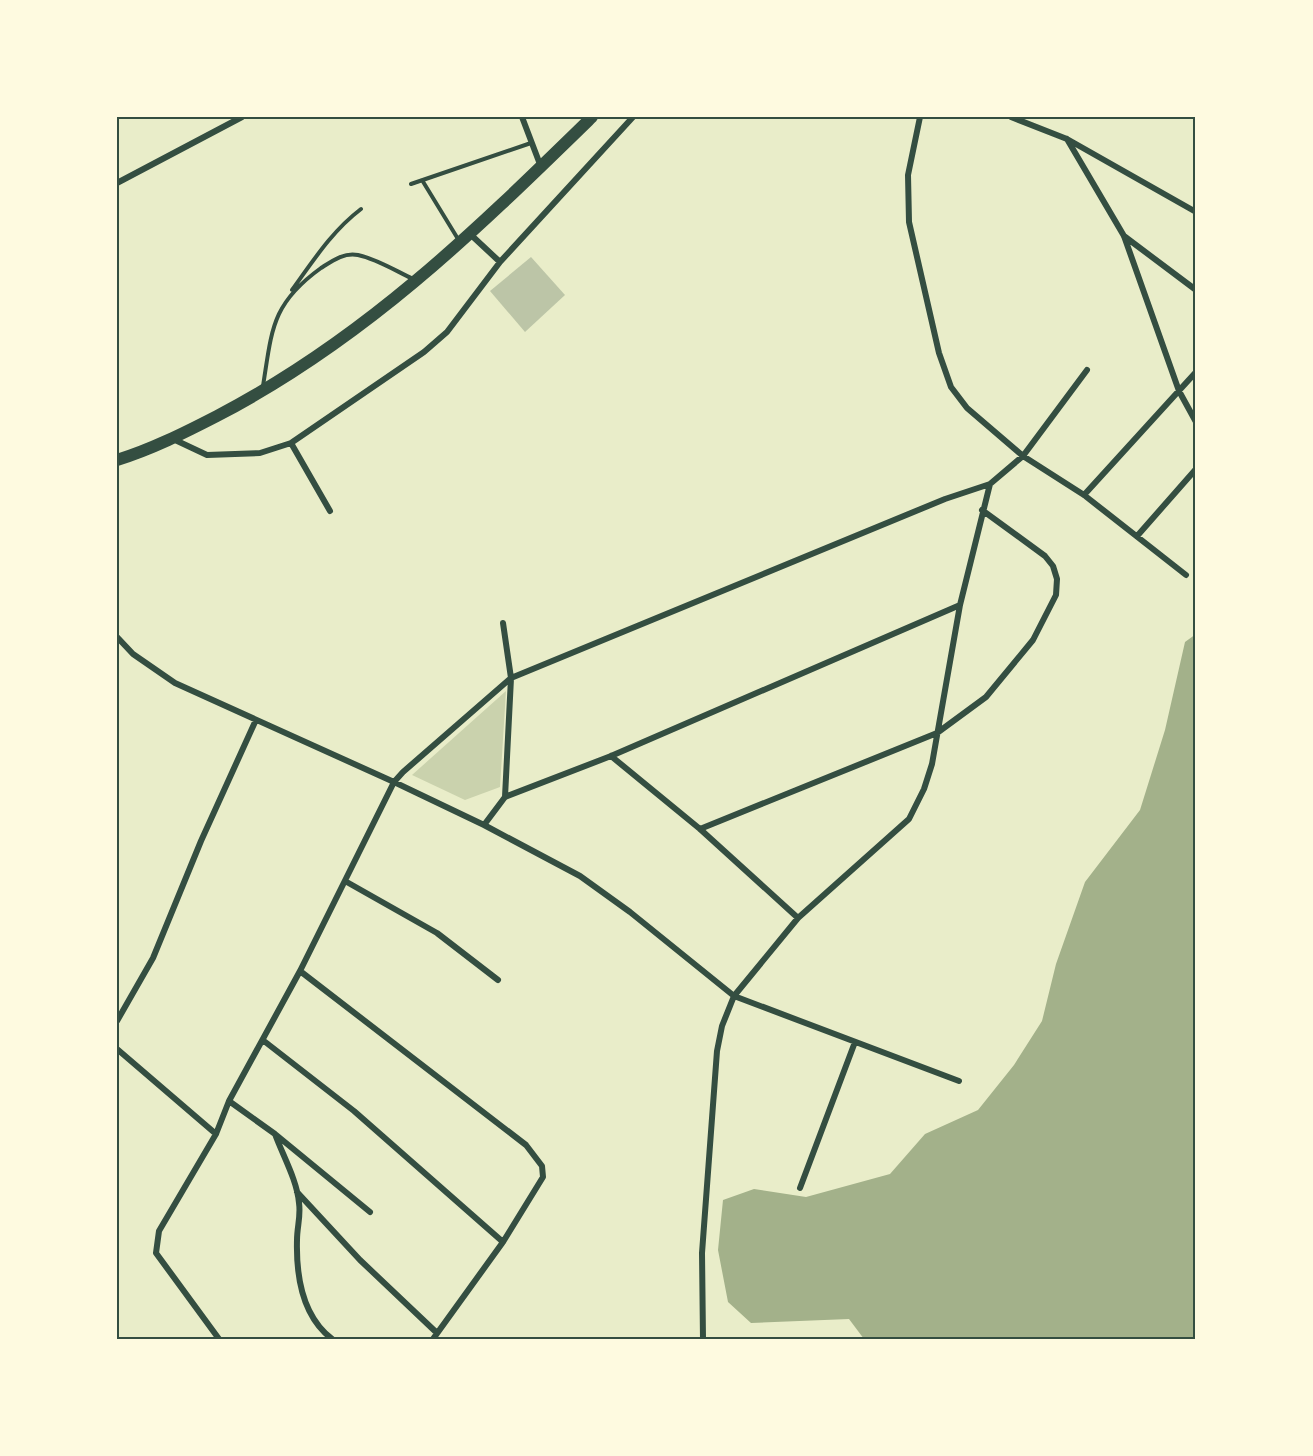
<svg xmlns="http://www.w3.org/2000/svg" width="1313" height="1456" font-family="'Roboto Condensed',sans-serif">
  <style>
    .green { fill: #cad2ad }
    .water { fill: #a3b18a }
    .building { fill: #bcc5a7 }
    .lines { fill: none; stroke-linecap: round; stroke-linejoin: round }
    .service { stroke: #344e41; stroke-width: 4 }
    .minor { stroke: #344e41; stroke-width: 6 }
    .trunk { stroke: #344e41; stroke-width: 12 }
    .neatline { fill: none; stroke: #344e41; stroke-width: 2 }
  </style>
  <rect width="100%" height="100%" fill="#e9edc9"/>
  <path class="green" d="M506,691L500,787L465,800L412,775Z"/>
  <path class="water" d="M1196,634V1339H864L849,1319L751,1323L728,1302L718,1250L723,1200L754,1189L806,1197L890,1174L925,1134L978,1110L1014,1065L1042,1021L1056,964L1085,882L1140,810L1165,730L1185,642Z"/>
  <path class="building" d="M531,257L565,295L525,332L490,291Z"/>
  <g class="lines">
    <path class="service" d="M422,180L458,239
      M411,184L531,143
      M292,290C313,261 332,231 361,209
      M263,386C272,330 271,304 321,268C332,261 344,252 358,255C377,259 396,271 413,279"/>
    <path class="minor" d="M522,117L541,167
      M920,117L908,175L909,222L939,353L951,387L967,408L1023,456L1084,495L1186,575
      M1011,117L1067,139L1196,212
      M1067,139L1124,236L1179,391L1196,422
      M117,183L242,117
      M470,234L500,262
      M1124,236L1196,290
      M173,439L207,455L260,453L291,443L330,511
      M291,443L424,352L447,332L500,262L633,117
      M1084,495L1196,372
      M1138,535L1196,469
      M503,623L511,678L505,797
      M117,637L133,654L175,683L394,782L484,825L580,876L630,912L734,996L959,1081
      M611,756L700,829L798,918
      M484,825L505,797L611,756L960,605
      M700,829L937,733L986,697L1033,640L1056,595L1057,579L1053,566L1045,556L982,510
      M345,881L437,933L498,980
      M300,971L526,1145L542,1166L543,1177L503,1242L433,1339
      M117,1021L153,958L201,841L255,722
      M264,1041L354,1111L503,1242
      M117,1049L216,1134
      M229,1101L275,1134L370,1212
      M275,1134C283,1156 297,1180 299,1203C301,1216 297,1227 297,1240C296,1277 302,1316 332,1339
      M800,1188L855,1042
      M297,1192L360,1260L437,1333
      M219,1339L156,1253L159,1231L216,1134L229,1101L300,971L394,782L403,772L511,678L945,499L990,484L1023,456L1087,370
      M703,1339L702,1253L717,1051L722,1026L734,996L798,918L909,819L924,789L932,764L960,605L990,484"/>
    <path class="trunk" d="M117,460C152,449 184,433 217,416C365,339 474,232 592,117"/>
  </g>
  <rect width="1313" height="1456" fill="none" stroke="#fefae0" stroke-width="237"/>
  <rect x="118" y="118" width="1076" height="1220" class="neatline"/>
</svg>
